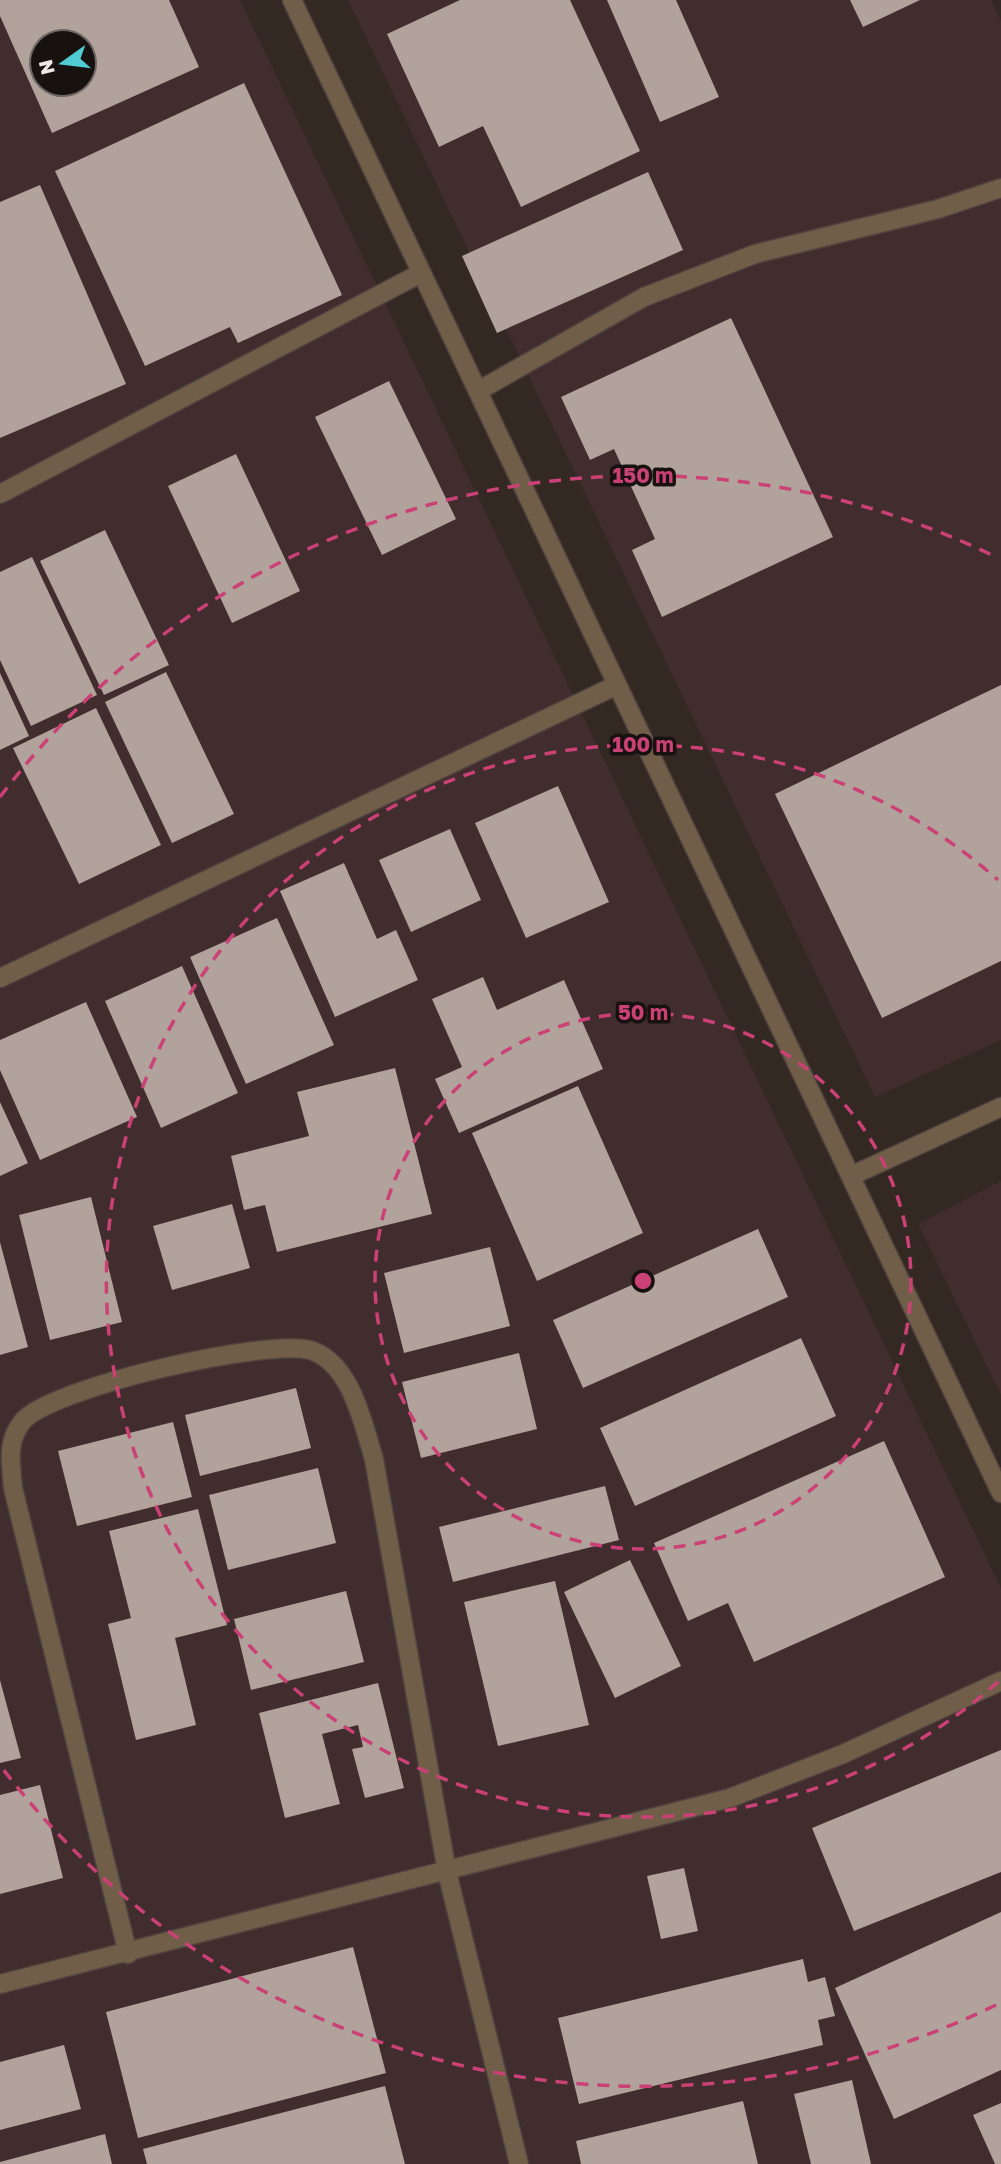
<svg xmlns="http://www.w3.org/2000/svg" width="1001" height="2164" font-family="'Golos Text',sans-serif">
  <style>
    .industrial { fill: #412c2e; fill-rule: evenodd }
    .building { fill: #b1a29c; fill-rule: evenodd }
    .lines { fill: none; stroke-linecap: round; stroke-linejoin: round }
    .street-casing { stroke: #4e433e; stroke-width: 21 }
    .street { stroke: #715e49; stroke-width: 18 }
    .ring { fill: none; stroke: #cb4176; stroke-width: 3.5; stroke-dasharray: 12 9 }
    .centre { fill: #cb4176; stroke: #171210; stroke-width: 3.5 }
    .ring-label { font-size: 21px; text-anchor: middle; font-weight: bold; fill: #cb4176; stroke: #171210; stroke-width: 7; stroke-linejoin: round; paint-order: stroke }
  </style>
  <rect width="100%" height="100%" fill="#342823"/>
  <path class="industrial" d="M0,0H240L1001,1588V2164H0ZM42,42H84V84H42Z
    M348,0H991L1001,21V1040L875,1097Z
    M1001,1181V1395L918,1224Z"/>
  <path class="building" d="M0,0H169L199,67L52,133L0,16ZM42,42H84V84H42Z
    M460,0H570L640,151L521,207L483,126L439,147L387,34Z
    M607,0H676L719,97L660,122Z
    M850,0H920L863,27Z
    M244,83L342,295L238,343L230,327L145,366L55,171Z
    M648,172L683,250L497,333L462,256Z
    M40,185L126,384L0,438V202Z
    M731,318L833,537L662,617L632,550L655,539L614,449L590,460L561,397Z
    M389,381L456,519L382,555L315,417Z
    M236,454L300,591L232,623L168,486Z
    M105,530L169,665L104,695L40,561Z
    M32,557L97,695L31,726L0,660V572Z
    M166,672L234,814L172,843L105,702Z
    M0,673L29,736L0,750Z
    M1001,685V961L882,1018L775,794Z
    M96,708L161,845L79,884L13,748Z
    M558,786L609,902L526,938L475,823Z
    M450,829L481,900L411,932L379,860Z
    M344,863L377,939L396,930L418,980L335,1017L280,891Z
    M277,918L334,1045L246,1084L190,957Z
    M182,966L238,1093L161,1128L105,1001Z
    M483,977L497,1010L564,980L603,1069L459,1133L435,1079L462,1067L432,999Z
    M86,1002L137,1117L40,1160L0,1070V1040Z
    M395,1068L432,1214L277,1252L265,1205L244,1210L231,1156L309,1136L297,1092Z
    M578,1086L643,1233L537,1281L472,1133Z
    M0,1102L28,1163L0,1176Z
    M91,1197L122,1322L50,1340L19,1215Z
    M232,1204L250,1268L172,1290L153,1226Z
    M758,1229L788,1297L583,1388L553,1320Z
    M0,1242L28,1347L0,1355Z
    M490,1247L510,1326L404,1353L384,1273Z
    M801,1338L836,1416L635,1506L600,1428Z
    M519,1353L537,1429L421,1458L402,1382Z
    M296,1388L311,1448L200,1476L185,1415Z
    M173,1422L192,1497L77,1526L58,1451Z
    M884,1441L945,1577L754,1662L728,1603L688,1621L654,1543Z
    M318,1468L336,1543L228,1570L209,1495Z
    M605,1486L619,1540L453,1582L439,1527Z
    M198,1509L227,1625L175,1638L196,1725L136,1740L108,1624L131,1618L109,1531Z
    M630,1560L681,1666L615,1698L564,1592Z
    M555,1581L589,1725L498,1746L464,1602Z
    M346,1591L364,1662L251,1690L234,1619Z
    M0,1680L21,1758L0,1763Z
    M378,1683L404,1788L365,1798L352,1749L363,1747L358,1725L322,1734L340,1804L285,1818L259,1713Z
    M1001,1750V1872L854,1931L812,1828Z
    M40,1785L63,1878L0,1894V1795Z
    M684,1868L698,1931L661,1939L647,1876Z
    M1001,1912V2070L894,2119L835,1988Z
    M353,1947L386,2073L138,2138L106,2012Z
    M803,1959L808,1982L825,1977L835,2016L818,2020L823,2045L579,2104L558,2018Z
    M64,2045L81,2109L0,2130V2062Z
    M852,2080L871,2164H811L794,2094Z
    M385,2086L405,2164H147L143,2149Z
    M743,2101L758,2164H581L576,2141Z
    M1001,2103V2164H995L973,2115Z
    M105,2134L112,2164H0V2162Z"/>
  <g class="lines">
    <g class="street-casing">
      <path id="street" d="M292,0L1001,1493
        M478,391L644,297L755,254L938,209L1001,188
        M0,494L421,273
        M0,978L617,685
        M851,1176L1001,1107
        M128,1954L13,1488C11,1463 6,1443 22,1422C48,1388 273,1336 313,1351C352,1366 363,1424 374,1459L447,1872L519,2164
        M0,1984L730,1798L843,1754L1001,1681"/>
    </g>
    <use href="#street" class="street"/>
  </g>
  <g class="ring">
    <circle cx="643" cy="1281" r="268"/>
    <path d="M998 1682A536 536 0 1 1 998 880"/>
    <path d="M996 2005A805 805 0 0 1 0 1765M0 797A805 805 0 0 1 996 557"/>
  </g>
  <circle cx="643" cy="1281" r="10" class="centre"/>
  <g class="ring-label">
    <text x="643" y="483">150 m</text>
    <text x="643" y="752">100 m</text>
    <text x="643" y="1020">50 m</text>
  </g>
  <g transform="translate(63 63) rotate(256)"><circle r="33" fill="#171210" stroke="#6d6765" stroke-width="2"/>
  <path d="M0-5L12 26L0 18L-12 26Z" fill="#51ccd2"/>
  <text y="-10" font-size="19" font-weight="bold" text-anchor="middle" fill="#efe7e4">N</text>
  </g>
</svg>
